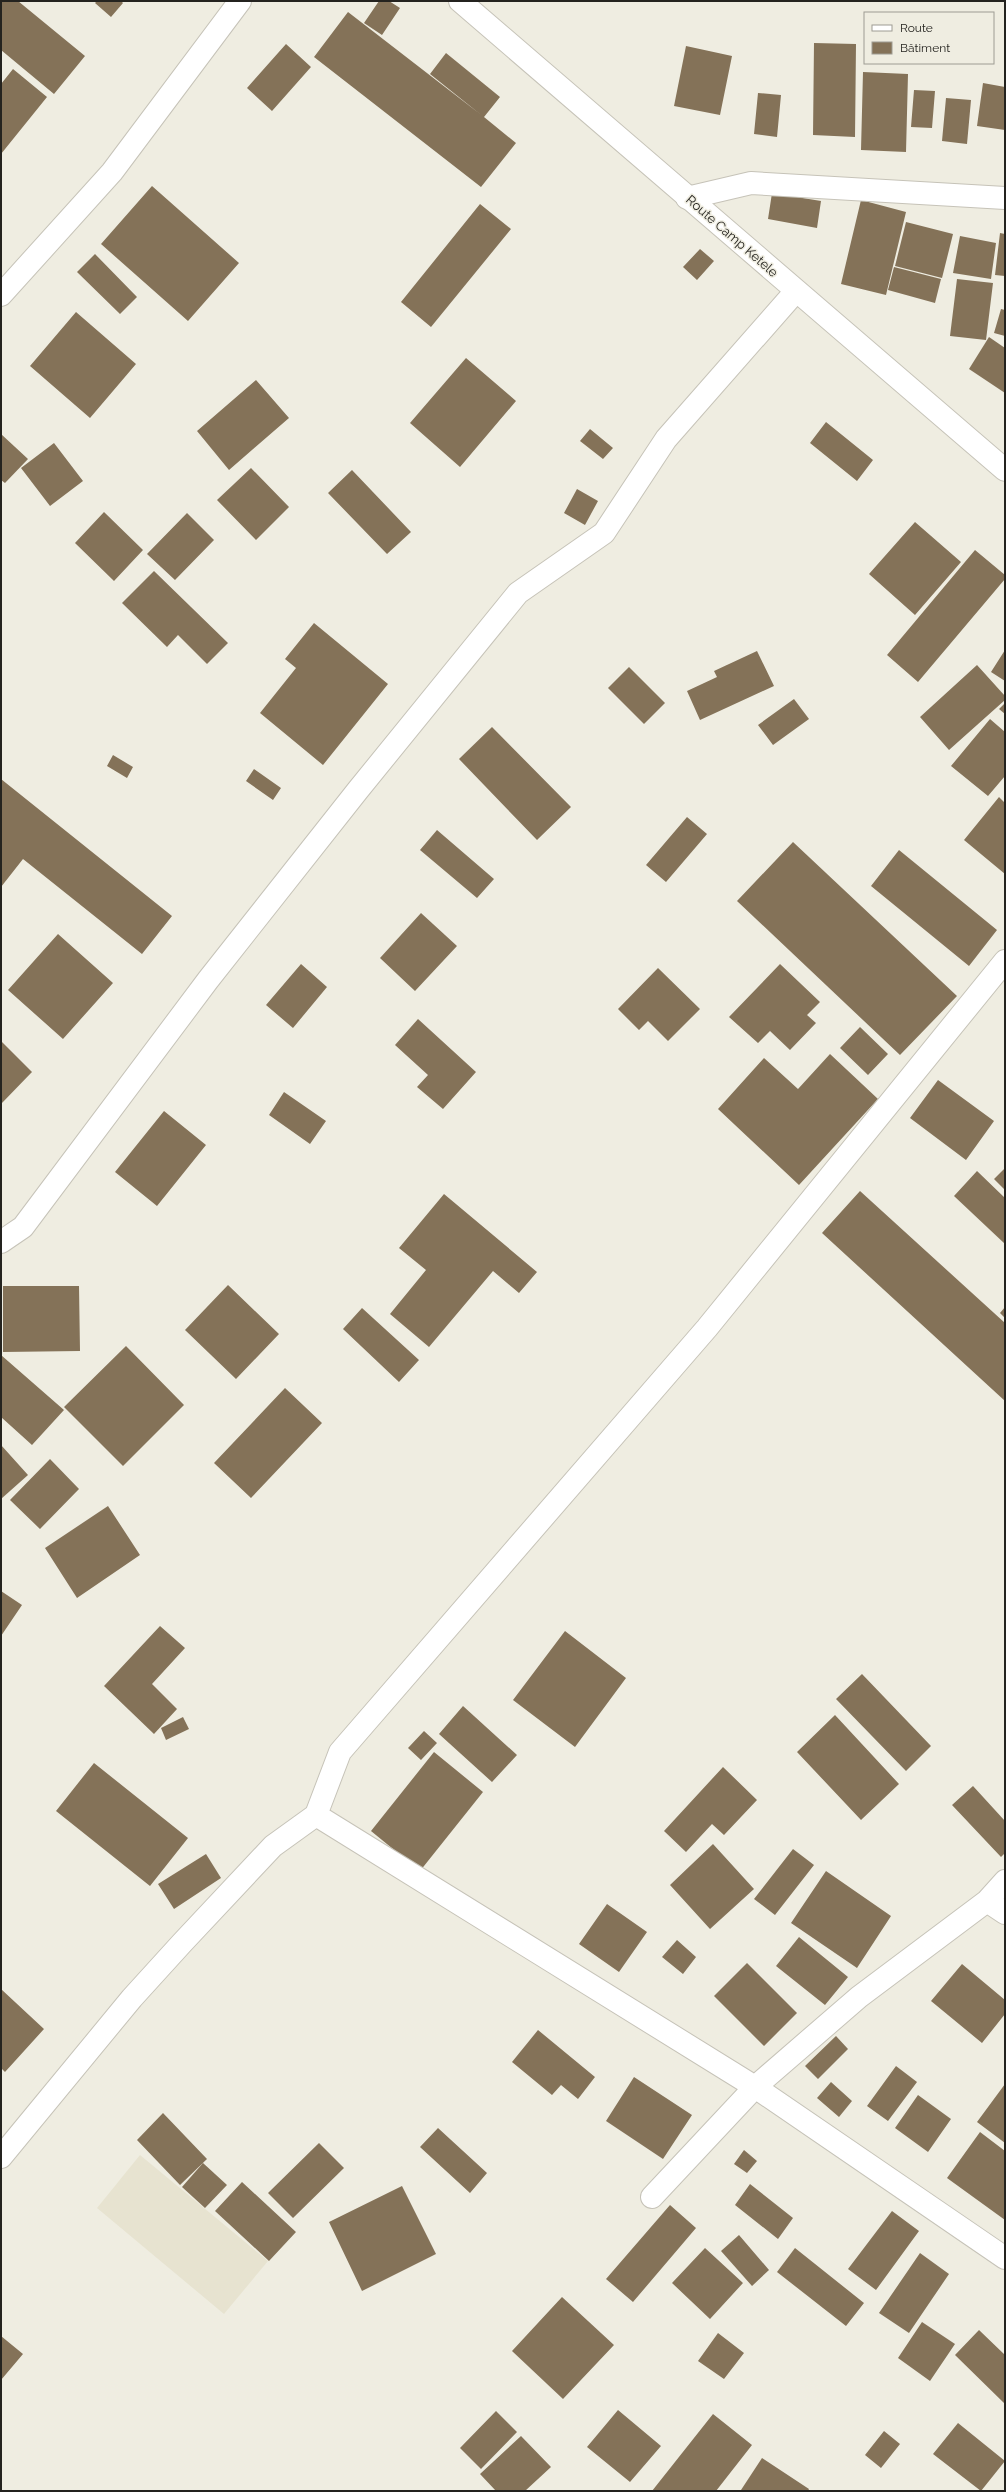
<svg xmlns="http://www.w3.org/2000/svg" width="1006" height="2492" font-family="Raleway,sans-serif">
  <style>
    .built { fill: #e7e3d0 }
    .building { fill: #847258 }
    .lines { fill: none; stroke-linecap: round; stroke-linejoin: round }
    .minor-casing { stroke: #c6c3b8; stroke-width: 24 }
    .tertiary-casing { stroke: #c6c3b8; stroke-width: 24 }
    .minor { stroke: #fff; stroke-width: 22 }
    .tertiary { stroke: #fff; stroke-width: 22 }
    .labels { text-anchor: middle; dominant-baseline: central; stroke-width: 3; stroke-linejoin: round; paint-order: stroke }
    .street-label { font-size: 13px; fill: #24231f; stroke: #efede1 }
  </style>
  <rect width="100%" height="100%" fill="#efede1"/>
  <path class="built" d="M140,2155L268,2261L224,2314L97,2208Z"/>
  <path class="building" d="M1,1H18L85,56L54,94L1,50Z
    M97,1H121L123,3L111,17L95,3Z
    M379,1H389L400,8L382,35L364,23Z
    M348,12L480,114L430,74L446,53L500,97L484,117L516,143L481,187L314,57Z
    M814,43L856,44L855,137L813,135Z
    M286,44L311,67L272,111L247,88Z
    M686,46L732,56L720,115L674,106Z
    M13,69L47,97L1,154V84Z
    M863,72L908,74L906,152L861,150Z
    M983,83L1005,87V130L977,126Z
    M914,90L935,91L932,128L911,127Z
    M758,93L781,95L777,137L754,134Z
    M946,98L971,100L967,144L942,141Z
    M152,186L239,263L188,321L101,244Z
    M772,193L821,201L817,228L768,219Z
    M861,200L906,212L886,295L841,284Z
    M480,204L511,229L431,327L401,302Z
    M906,222L953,234L942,278L895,266Z
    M1000,233L1005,234V276L995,275Z
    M960,236L996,243L991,279L953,273Z
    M700,249L714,261L697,280L683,267Z
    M95,254L137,297L120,314L77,272Z
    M894,267L941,279L935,303L888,290Z
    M957,279L993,283L986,340L950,336Z
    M1001,309L1005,310V336L994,333Z
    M76,312L136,364L90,418L30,366Z
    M989,337L1005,348V393L969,369Z
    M466,358L516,401L460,467L410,423Z
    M256,380L289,418L229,470L197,431Z
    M826,422L873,460L857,481L810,443Z
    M590,429L613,448L603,459L580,441Z
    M1,434L28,459L5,483L1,480Z
    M54,443L83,481L50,506L21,468Z
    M251,468L289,507L256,540L217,500Z
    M352,470L411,532L387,554L328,493Z
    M577,489L598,501L585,525L564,513Z
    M104,512L143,550L114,581L75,543Z
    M187,513L214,540L175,580L147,554Z
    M915,522L961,562L915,615L869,574Z
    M975,550L1005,575V579L918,682L887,655Z
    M154,571L228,643L207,664L178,635L167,647L122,603Z
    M314,623L388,684L323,765L260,713L296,668L285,659Z
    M1005,650V681L991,672Z
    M757,651L774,686L700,720L687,691L717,677L714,671Z
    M977,665L1005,696V700L949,750L920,717Z
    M629,667L665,703L644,724L608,688Z
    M794,699L809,719L773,745L758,725Z
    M1005,703V714L999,709Z
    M990,719L1005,732V776L988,796L951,766Z
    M492,727L571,807L537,840L459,759Z
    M113,755L133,767L127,778L107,766Z
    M254,769L281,788L273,800L246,781Z
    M1,779L172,916L142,954L23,859L1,887Z
    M999,797L1005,803V874L964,840Z
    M687,817L707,834L666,882L646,865Z
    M437,830L494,879L477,898L420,850Z
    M793,842L957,996L900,1055L737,901Z
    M899,850L997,930L969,966L871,886Z
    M421,913L457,946L415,991L380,958Z
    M58,934L113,983L63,1039L8,990Z
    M301,964L327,987L293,1028L266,1005Z
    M780,964L820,1002L807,1015L816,1023L790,1050L770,1031L758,1043L729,1017Z
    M658,968L700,1009L668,1041L648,1021L639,1030L618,1009Z
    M418,1019L476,1072L443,1109L417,1087L428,1075L395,1045Z
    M860,1027L888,1054L868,1075L840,1048Z
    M1,1041L32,1072L1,1104Z
    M830,1054L878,1099L799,1185L718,1109L764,1058L798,1089Z
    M938,1080L994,1121L966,1160L910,1118Z
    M284,1092L326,1121L310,1144L269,1115Z
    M164,1111L206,1145L157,1206L115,1172Z
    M1005,1168V1190L994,1179Z
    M977,1171L1005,1198V1244L954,1196Z
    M860,1191L1005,1323V1401L822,1233Z
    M444,1194L537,1272L519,1293L493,1271L429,1347L390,1314L426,1270L399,1248Z
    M228,1285L279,1334L236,1379L185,1330Z
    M3,1286H79L80,1351L3,1352Z
    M1005,1307V1318L1000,1313Z
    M362,1308L419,1360L399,1382L343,1329Z
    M126,1346L184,1405L123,1466L64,1407Z
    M1,1355L64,1410L32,1445L1,1417Z
    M285,1388L322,1423L251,1498L214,1463Z
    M1,1445L28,1475L1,1499Z
    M50,1459L79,1489L40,1529L10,1500Z
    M108,1506L140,1555L77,1598L45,1548Z
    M1,1591L22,1605L1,1636Z
    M160,1626L185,1648L152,1684L177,1709L154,1734L104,1686Z
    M565,1631L626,1678L575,1747L513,1700Z
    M862,1674L931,1746L906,1771L836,1699Z
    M463,1706L517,1755L492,1782L439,1734Z
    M835,1715L899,1784L861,1820L797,1752Z
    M183,1717L189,1729L166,1740L161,1728Z
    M424,1731L437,1743L421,1760L408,1748Z
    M434,1752L483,1792L420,1871L371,1831Z
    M94,1763L188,1838L150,1886L56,1811Z
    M723,1767L757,1800L724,1835L712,1824L686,1852L664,1831Z
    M973,1786L1005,1821V1853L1001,1857L952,1805Z
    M713,1844L754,1889L710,1929L670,1885Z
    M793,1849L814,1865L775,1915L754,1899Z
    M206,1854L221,1878L174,1909L158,1884Z
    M826,1871L891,1916L857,1968L791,1923Z
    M607,1904L647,1932L619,1972L579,1944Z
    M799,1937L848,1977L825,2005L776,1966Z
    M677,1940L696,1957L683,1974L662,1957Z
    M747,1963L797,2013L764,2046L714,1996Z
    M962,1964L1005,2000V2014L982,2043L931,2001Z
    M1,1989L44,2029L5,2072L1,2068Z
    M538,2030L595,2077L578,2099L561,2085L552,2095L512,2062Z
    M836,2036L848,2049L818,2079L805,2066Z
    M896,2066L917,2082L888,2121L867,2106Z
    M634,2077L692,2115L663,2159L606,2121Z
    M831,2082L852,2101L839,2117L817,2098Z
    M1005,2084V2143L977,2122Z
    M918,2095L951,2119L928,2152L895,2128Z
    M163,2113L207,2159L180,2185L137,2140Z
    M438,2128L487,2173L470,2193L420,2147Z
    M980,2132L1005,2151V2220L947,2178Z
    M319,2143L344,2168L293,2218L268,2193Z
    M744,2150L757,2161L747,2173L734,2164Z
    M203,2163L227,2185L205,2208L182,2187Z
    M242,2182L296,2232L269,2261L215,2211Z
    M750,2184L793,2218L778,2239L735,2205Z
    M402,2186L436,2254L362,2291L329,2222Z
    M670,2205L696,2228L633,2302L606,2279Z
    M892,2211L919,2231L876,2290L848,2269Z
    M739,2235L769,2270L752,2286L721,2251Z
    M705,2248L743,2283L710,2319L672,2283Z
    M795,2248L864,2303L846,2326L777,2272Z
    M920,2253L949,2274L909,2333L879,2313Z
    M562,2297L614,2345L563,2399L512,2351Z
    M922,2322L955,2344L930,2381L898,2358Z
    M979,2330L1005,2355V2404L955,2355Z
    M718,2333L744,2353L724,2379L698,2361Z
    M1,2336L23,2354L1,2380Z
    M618,2410L661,2446L630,2482L587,2447Z
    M496,2411L517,2432L481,2469L460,2448Z
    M713,2414L752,2445L716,2491H652Z
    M958,2423L1005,2461L981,2491L933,2454Z
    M884,2431L900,2444L881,2468L865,2455Z
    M521,2436L551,2467L525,2491H496L480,2474Z
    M762,2458L809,2489L808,2491L741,2490Z"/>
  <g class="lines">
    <g class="minor-casing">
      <path id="minor" d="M687,198L751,183L1005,198
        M1,295L112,172L240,1
        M1,1242L23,1227L208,980L358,790L518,593L604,533L666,439L796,291
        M316,1815L755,2087L1005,2258
        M987,1901L1005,1913
        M1,2157L132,1998L182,1943L273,1846L316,1815L340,1752L707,1328L1005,961
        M652,2197L755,2087L859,1997L987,1901L1005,1881"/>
    </g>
    <g class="tertiary-casing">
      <path id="tertiary" d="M460,1L1005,470"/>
    </g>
    <use href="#minor" class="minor"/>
    <use href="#tertiary" class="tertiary"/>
  </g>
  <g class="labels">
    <g class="street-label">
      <text transform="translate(732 236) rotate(41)">Route Camp Ketele</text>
    </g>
  </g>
  <rect width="1006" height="2492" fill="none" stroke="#24231f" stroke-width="4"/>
  <rect x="864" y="12" width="130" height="52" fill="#efede1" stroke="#9e9c93"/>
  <rect x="872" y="25" width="20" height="6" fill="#ffffff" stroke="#9e9c93"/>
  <text x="900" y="32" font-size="12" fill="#24231f">Route</text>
  <rect x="872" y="42" width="20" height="12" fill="#847258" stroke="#9e9c93"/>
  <text x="900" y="52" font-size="12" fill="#24231f">Bâtiment</text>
</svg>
